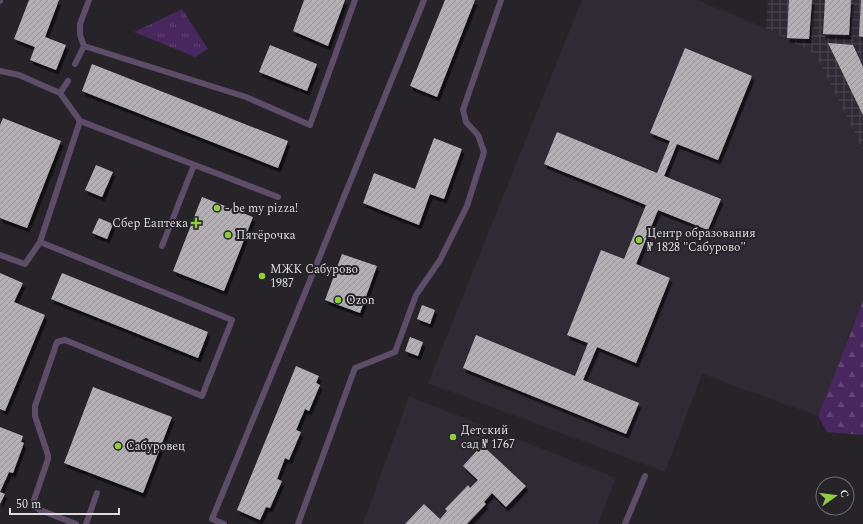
<svg xmlns="http://www.w3.org/2000/svg" width="863" height="524" font-family="Spectral,serif">
  <style>
    .built { fill: #2f2a34 }
    .industrial { fill: url(#industrial-grid) }
    .forest { fill: url(#forest-firs) }
    .park { fill: url(#park-tufts) }
    .building { fill: url(#building-hatch); filter: url(#shadow) }
    .lines { fill: none; stroke-linecap: round; stroke-linejoin: round }
    .lane { stroke: #5d4d69; stroke-width: 6 }
    .poi-dot { fill: #90cd41; stroke: #262428; stroke-width: 1.5 }
    .labels { text-anchor: middle; dominant-baseline: central; stroke-width: 4; stroke-linejoin: round; paint-order: stroke }
    .poi-label { font-size: 12px; fill: #dddbde; stroke: #262428; text-anchor: start }
  </style>
  <defs>
    <pattern id="industrial-grid" width="8" height="8" patternUnits="userSpaceOnUse"><rect width="8" height="8" fill="#2f2a34"/><path d="M0 4h8M4 0v8" fill="none" stroke="#4d4851"/></pattern>
    <pattern id="forest-firs" width="22" height="20" patternUnits="userSpaceOnUse"><rect width="22" height="20" fill="#48265e"/><path d="M5 1l3.5 6h-7zM16 11l3.5 6h-7z" fill="#624575"/></pattern>
    <pattern id="park-tufts" width="24" height="20" patternUnits="userSpaceOnUse"><rect width="24" height="20" fill="#48265e"/><path d="M3 7l-1-3M5 7V3M7 7l1-3M15 17l-1-3M17 17v-4M19 17l1-3" fill="none" stroke="#624575"/></pattern>
    <pattern id="building-hatch" width="6" height="6" patternUnits="userSpaceOnUse"><rect width="6" height="6" fill="#b3afb5"/><path d="M-1 1l2-2M0 6l6-6M5 7l2-2" fill="none" stroke="#979498"/></pattern>
    <filter id="shadow"><feDropShadow dx="2.5" dy="4.5" stdDeviation="0" flood-color="#0009"/></filter>
  </defs>
  <rect width="100%" height="100%" fill="#262428"/>
  <path class="built" d="M582,0H697L766,28L815,54L863,150V301L818,416L702,374L665,472L428,383Z
    M409,396L616,478L598,524H363Z"/>
  <path class="industrial" d="M768,0H863V150L815,54L766,28Z"/>
  <path class="forest" d="M863,301V435L827,432L818,416Z"/>
  <path class="park" d="M182,9L208,49L195,57L134,32Z"/>
  <path class="building" d="M29,0H59L45,37L66,45L56,70L30,60L35,47L14,39Z
    M304,0H345L328,46L293,31Z
    M445,0H475L437,97L410,86Z
    M789,0H812L809,39L787,38Z
    M825,0H851L849,35L823,34Z
    M861,0H863V37L859,36Z
    M828,43L853,45L863,67V115Z
    M270,45L317,64L307,91L259,72Z
    M685,48L752,76L718,160L677,144L664,176L721,199L708,230L658,210L636,264L670,278L636,363L597,347L583,380L639,403L626,434L463,368L476,335L575,376L588,343L567,335L601,250L624,259L646,205L544,164L557,132L657,173L670,141L650,133Z
    M92,64L288,141L278,168L82,91Z
    M3,118L61,141L27,228L0,218V125Z
    M434,138L462,149L444,199L430,194L419,225L363,203L374,173L415,189Z
    M96,165L113,172L102,197L85,190Z
    M202,197L253,217L224,291L173,271Z
    M99,218L113,224L107,239L92,233Z
    M342,254L377,266L360,313L325,300Z
    M0,273L23,283L14,302L45,315L5,411L0,409Z
    M62,273L208,332L198,358L51,299Z
    M422,305L435,310L430,324L417,319Z
    M410,337L423,342L418,356L405,351Z
    M296,366L319,376L316,383L320,385L309,411L305,409L296,430L301,432L289,460L285,458L277,479L282,481L270,508L266,507L260,520L237,510Z
    M93,387L172,417L143,493L64,463Z
    M0,427L23,436L21,442L24,443L13,473L9,472L0,492L5,494L0,504Z
    M482,445L526,486L506,507L492,493L484,502L486,504L467,524H405L424,504L440,519L447,511L445,509L468,485L470,488L478,480L463,466Z"/>
  <g class="lines">
    <path class="lane" d="M0,1V0
      M84,46L246,97L310,125L355,0
      M75,64L84,46L80,35V24L89,0
      M0,71L19,75L60,93L80,121
      M60,93L68,81
      M40,242L80,121L278,197
      M162,246L194,165
      M0,255L25,264L40,242L232,320L202,396L65,340L57,342L35,406V416L48,455V459L34,500C33,506 35,507 40,510L76,524
      M86,524L97,493
      M224,524L212,519L287,337L424,0
      M298,524L355,368L395,352L416,295L440,260L467,206L484,152L478,135L466,122L463,110L501,0
      M625,524L645,476"/>
  </g>
  <g class="poi-dot">
    <circle cx="217" cy="208" r="4"/>
    <path d="M194 217h4v4h4v4h-4v4h-4v-4h-4v-4h4z"/>
    <circle cx="228" cy="235" r="4"/>
    <circle cx="639" cy="240" r="4"/>
    <circle cx="262" cy="276" r="4"/>
    <circle cx="338" cy="300" r="4"/>
    <circle cx="453" cy="437" r="4"/>
    <circle cx="118" cy="446" r="4"/>
  </g>
  <g class="labels">
    <g class="poi-label">
      <text x="225" y="208">- be my pizza!</text>
      <text x="188" y="223" text-anchor="end">Сбер Еаптека</text>
      <text x="647" y="233">Центр образования<tspan x="647" dy="14">№ 1828 "Сабурово"</tspan></text>
      <text x="236" y="235">Пятёрочка</text>
      <text x="270" y="269">МЖК Сабурово<tspan x="270" dy="14">1987</tspan></text>
      <text x="346" y="300">Ozon</text>
      <text x="461" y="430">Детский<tspan x="461" dy="14">сад № 1767</tspan></text>
      <text x="126" y="446">Сабуровец</text>
    </g>
  </g>
  <g transform="translate(835 496) rotate(76)"><circle r="19" fill="#262428" stroke="#6f6d71"/>
  <path d="M0-3L7 15L0 10L-7 15Z" fill="#90cd41"/>
  <text y="-6" font-size="11" font-weight="bold" text-anchor="middle" fill="#dddbde">С</text>
  </g>
  <path d="M10 508v6h109v-6" fill="none" stroke="#dddbde" stroke-width="2"/>
  <text x="16" y="508" font-size="12" fill="#dddbde" stroke="#262428" stroke-width="3" paint-order="stroke">50 m</text>
</svg>
